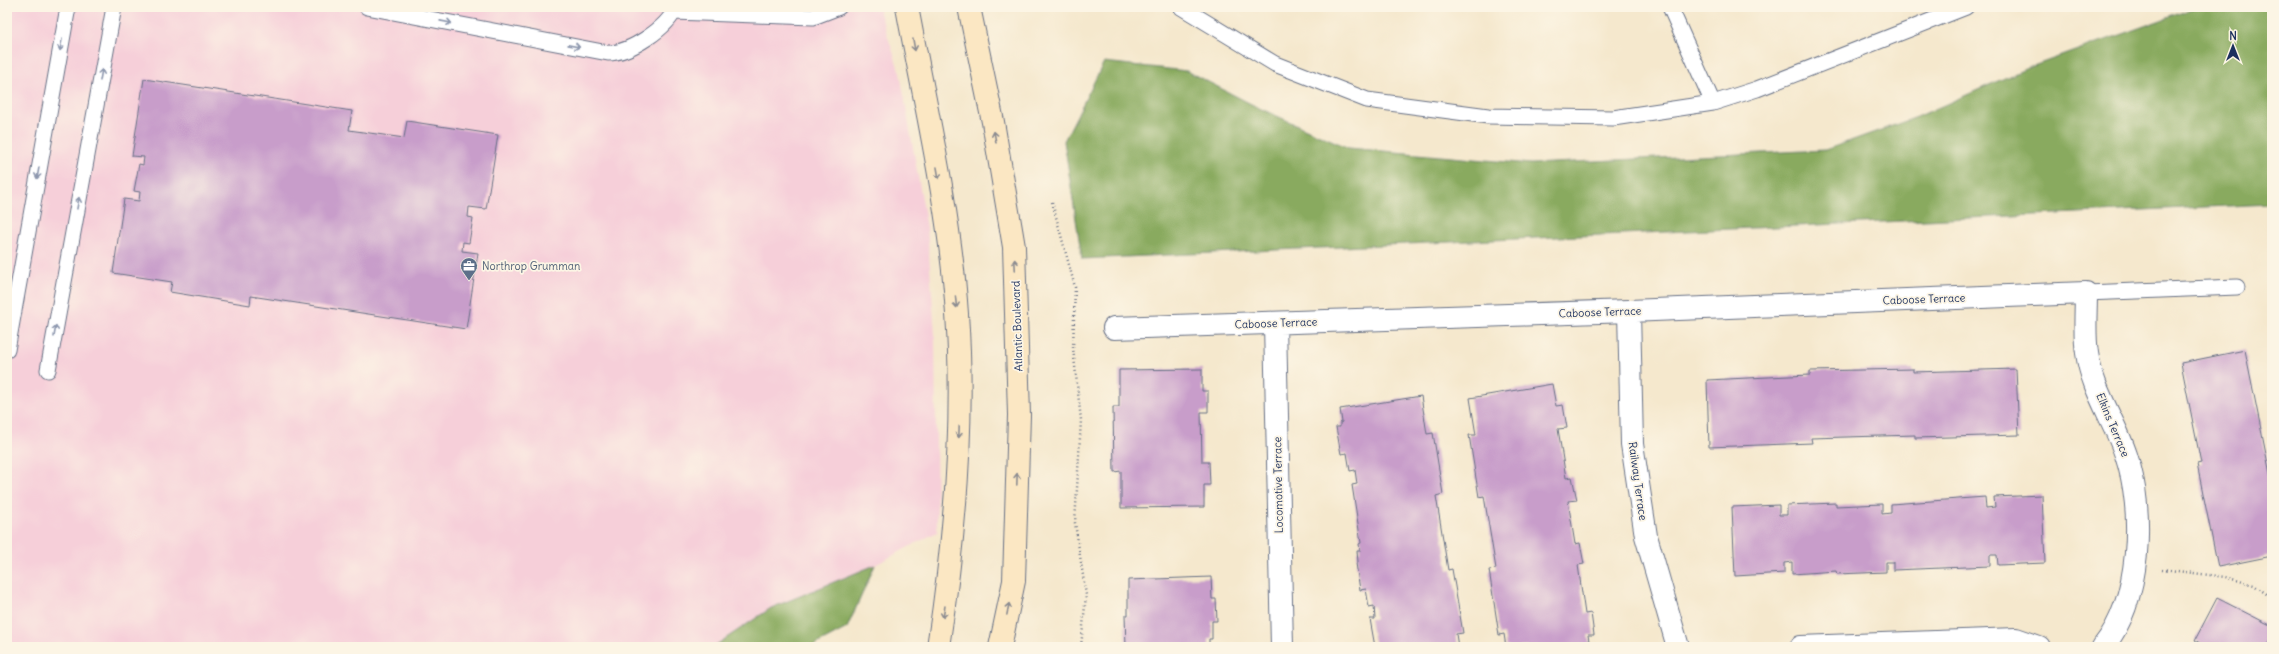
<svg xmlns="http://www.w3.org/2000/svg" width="2279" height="654" font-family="Delius,sans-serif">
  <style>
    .built { fill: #f6cfd9 }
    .forest { fill: #89aa5e; stroke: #526c5e }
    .building { fill: #c89dca }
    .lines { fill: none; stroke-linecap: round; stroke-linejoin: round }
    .lane-casing { stroke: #677085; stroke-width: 17 }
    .street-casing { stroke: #677085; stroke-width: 24 }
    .secondary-casing { stroke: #677085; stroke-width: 24 }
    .path { stroke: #677085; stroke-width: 2.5; stroke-dasharray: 1 3; stroke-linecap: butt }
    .lane { stroke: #fff; stroke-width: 15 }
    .street { stroke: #fff; stroke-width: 22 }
    .secondary { stroke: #fbe7c3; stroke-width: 22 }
    .oneway { stroke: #8d97ae }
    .oneway2 { stroke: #8b8b90 }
    .labels { text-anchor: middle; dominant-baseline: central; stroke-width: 3.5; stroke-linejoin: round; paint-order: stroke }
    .service-label { font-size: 11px; fill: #4e5e75; stroke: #fcf5e5; text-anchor: start }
    .street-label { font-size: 11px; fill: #1b2f5e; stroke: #fcf5e5 }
  </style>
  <rect width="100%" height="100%" fill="#fcf5e5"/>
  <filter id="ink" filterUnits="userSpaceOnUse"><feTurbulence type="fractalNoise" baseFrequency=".025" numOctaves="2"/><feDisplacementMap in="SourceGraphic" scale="8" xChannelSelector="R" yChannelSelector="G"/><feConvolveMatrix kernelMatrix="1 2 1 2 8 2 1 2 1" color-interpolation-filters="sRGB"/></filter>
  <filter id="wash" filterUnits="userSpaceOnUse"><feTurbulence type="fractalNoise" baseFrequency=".012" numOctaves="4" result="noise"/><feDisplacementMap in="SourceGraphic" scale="16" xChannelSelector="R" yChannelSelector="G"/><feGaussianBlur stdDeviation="0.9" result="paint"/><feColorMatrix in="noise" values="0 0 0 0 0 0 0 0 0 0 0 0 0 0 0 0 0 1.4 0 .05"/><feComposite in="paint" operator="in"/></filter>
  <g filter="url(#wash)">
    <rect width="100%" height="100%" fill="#f5e8cd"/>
    <path class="built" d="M7,7H878L900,73L927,228L935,334L937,532L875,565L771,608L713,647H7Z"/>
    <path class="forest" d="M2197,7H2272V204L1082,259L1064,141L1104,62L1187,71L1259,108L1349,148L1531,164L1825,150L1917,117L2025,69Z
      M875,565L847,628L811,647H713L771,608Z"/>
    <g id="blocks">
      <path class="building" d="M144,79L352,111L349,130L404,138L407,121L498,135L486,209L469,207L468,217L473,218L469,243L463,242L462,251L478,253L466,329L251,296L250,305L170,292L172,282L113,273L124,199L139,201L140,192L134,191L139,164L143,165L144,157L132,156Z
        M2245,350L2272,484V556L2218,567L2197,464L2201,463L2181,363Z
        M1202,369V391H1208V412H1201L1202,462H1209L1210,485H1204V507L1121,508V471L1114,472L1113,407H1119V370Z
        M1913,369V372L2016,369L2019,435L1915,438V435L1811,438L1812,443L1709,447L1707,380L1810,375V371Z
        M1552,384L1556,406L1563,405L1567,428L1558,429L1566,478L1572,477L1577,500L1568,501L1575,544L1580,543L1584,564L1578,565L1585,614L1591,613L1594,635H1588L1590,647H1506L1504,634L1499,635L1489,570L1496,569L1484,496L1479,497L1469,435H1476L1470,398Z
        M1421,396L1427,434L1433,433L1443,494L1436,496L1448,570L1452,569L1463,633L1456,634L1458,647H1375L1370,619H1375L1374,606L1369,607L1366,589L1360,590L1356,563L1358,562L1357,551H1360L1359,544L1361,543L1352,485L1357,484L1355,470L1350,471L1347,453L1341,454L1336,427H1340V423L1342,422L1340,409Z
        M2042,495L2045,563L1998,565L1997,555H1990V566L1893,570V562H1886V572L1837,574L1836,571L1792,574V562L1784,563V573L1735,576L1732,507L1779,505V515H1787V505L1836,503V506L1882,504V514L1891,513V504L1985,497L1986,508L1995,507L1994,497Z
        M1211,577L1212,599H1216L1217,621H1212V639H1209V647H1126L1125,615H1128V580Z
        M2217,598L2272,626V637L2267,647H2201L2203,645L2195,640Z"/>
    </g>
  </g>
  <g filter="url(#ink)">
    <use href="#blocks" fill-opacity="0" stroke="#677085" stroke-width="1"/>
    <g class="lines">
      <g class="lane-casing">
        <path id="lane" d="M367,7L608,53C630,53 668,28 676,7
          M1181,7L1275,64L1367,100L1488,116L1613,118L1713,103L1757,89L1966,7
          M1670,7L1713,103
          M674,12L813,17L839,7
          M2086,293L2237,287
          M7,350L68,7
          M48,370L114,7"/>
      </g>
      <g class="street-casing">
        <path id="street" d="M1629,311L1632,444L1646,536L1678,647
          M1275,323L1282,647
          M1114,328L1629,311L2086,293C2086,312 2084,334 2087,353C2092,390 2115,421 2126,455C2145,511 2141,600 2103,647
          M1801,647L2016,639L2039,647"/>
      </g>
      <g class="secondary-casing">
        <path id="secondary" d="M907,7C926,109 950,211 957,314C965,425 955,537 938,647
          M969,7L993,122L1014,247L1019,415L1014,581L1000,647"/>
      </g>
      <path class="path" d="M1052,202L1075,287L1073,348L1081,420L1075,523L1086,595L1081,647
        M2162,569L2225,577L2254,585L2272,598"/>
      <use href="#lane" class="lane"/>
      <use href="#street" class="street"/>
      <use href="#secondary" class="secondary"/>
    </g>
    <defs><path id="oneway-shaft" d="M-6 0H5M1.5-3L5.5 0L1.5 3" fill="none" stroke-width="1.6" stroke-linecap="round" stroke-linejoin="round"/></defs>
    <g class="oneway">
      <use href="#oneway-shaft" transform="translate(446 22) rotate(11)"/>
      <use href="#oneway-shaft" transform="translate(61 45) rotate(100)"/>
      <use href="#oneway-shaft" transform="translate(574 46) rotate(11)"/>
      <use href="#oneway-shaft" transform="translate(101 75) rotate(-80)"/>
      <use href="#oneway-shaft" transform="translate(38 173) rotate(100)"/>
      <use href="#oneway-shaft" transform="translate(78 203) rotate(-80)"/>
      <use href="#oneway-shaft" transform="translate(55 331) rotate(-80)"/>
    </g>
    <g class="oneway2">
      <use href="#oneway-shaft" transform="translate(914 45) rotate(80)"/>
      <use href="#oneway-shaft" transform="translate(995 137) rotate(-100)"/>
      <use href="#oneway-shaft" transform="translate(938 173) rotate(80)"/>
      <use href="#oneway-shaft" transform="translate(1015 265) rotate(-93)"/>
      <use href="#oneway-shaft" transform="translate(956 302) rotate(84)"/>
      <use href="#oneway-shaft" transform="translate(959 432) rotate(92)"/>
      <use href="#oneway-shaft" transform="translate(1017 479) rotate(-88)"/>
      <use href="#oneway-shaft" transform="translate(1008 609) rotate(-79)"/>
      <use href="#oneway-shaft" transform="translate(944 612) rotate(99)"/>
    </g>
  </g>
  <defs>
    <g id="office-pin" transform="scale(0.9)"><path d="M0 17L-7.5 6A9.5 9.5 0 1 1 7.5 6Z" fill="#5c6f8a" stroke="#fcf5e5"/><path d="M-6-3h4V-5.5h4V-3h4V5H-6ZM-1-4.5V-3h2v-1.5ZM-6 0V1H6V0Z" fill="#fff"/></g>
  </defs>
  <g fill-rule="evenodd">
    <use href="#office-pin" x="469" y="266"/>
  </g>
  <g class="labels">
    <g class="service-label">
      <text x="482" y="266">Northrop Grumman</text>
    </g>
    <g class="street-label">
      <text transform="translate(1924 299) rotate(-2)">Caboose Terrace</text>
      <text transform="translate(1600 312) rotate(-2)">Caboose Terrace</text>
      <text transform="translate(1276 323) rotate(-2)">Caboose Terrace</text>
      <text transform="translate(1017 326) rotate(-92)">Atlantic Boulevard</text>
      <text transform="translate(2113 425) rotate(67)">Elkins Terrace</text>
      <text transform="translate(1638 481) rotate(82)">Railway Terrace</text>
      <text transform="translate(1278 485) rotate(-91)">Locomotive Terrace</text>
    </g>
  </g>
  <rect width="2279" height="654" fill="none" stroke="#fcf5e5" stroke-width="24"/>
  <g transform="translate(2233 46)" stroke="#fcf5e5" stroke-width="3" paint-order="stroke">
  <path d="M0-3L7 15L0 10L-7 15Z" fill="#1b2f5e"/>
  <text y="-6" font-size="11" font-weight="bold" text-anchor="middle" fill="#1b2f5e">N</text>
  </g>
</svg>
